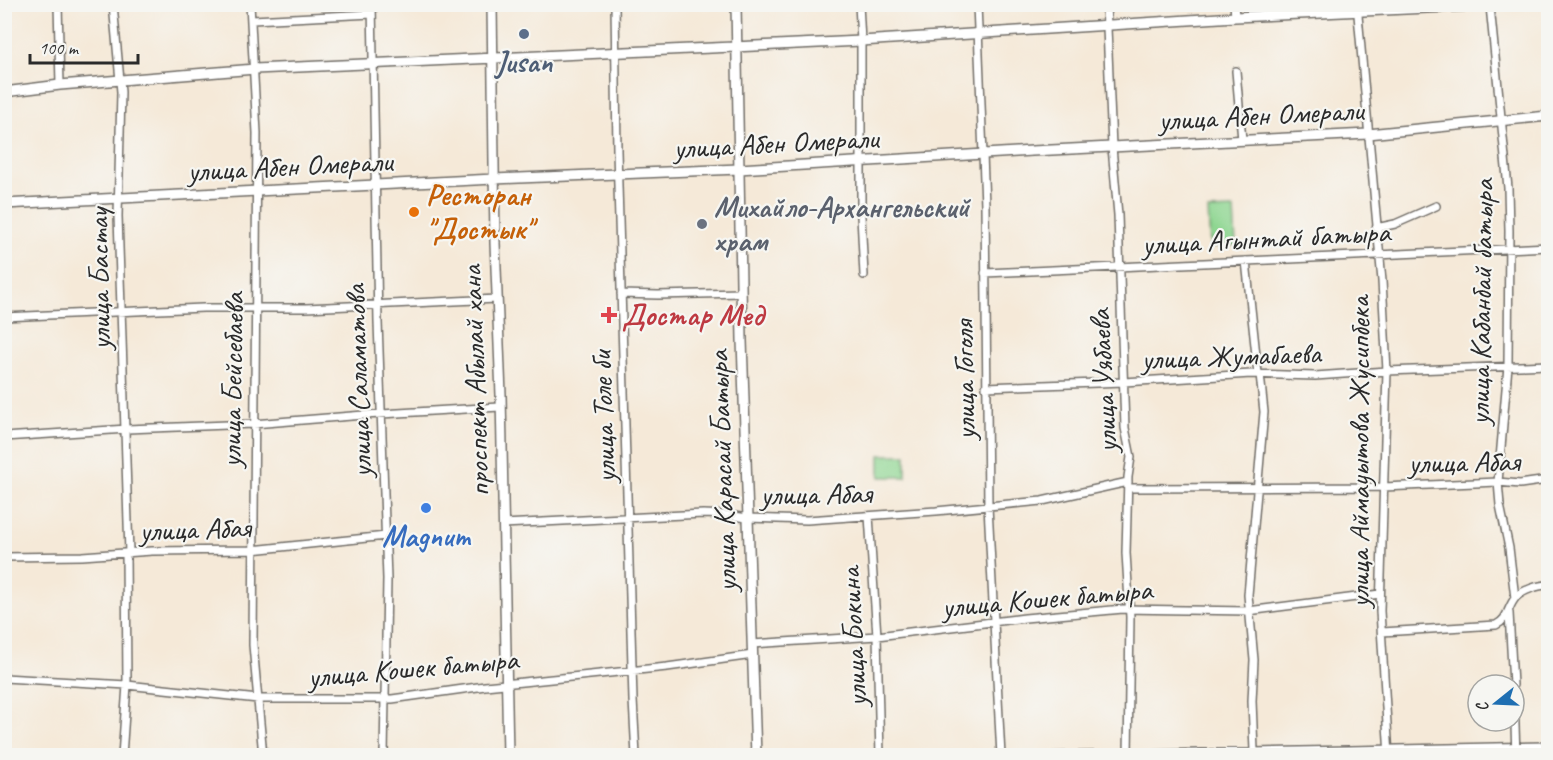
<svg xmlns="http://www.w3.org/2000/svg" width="1553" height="760" font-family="Caveat,sans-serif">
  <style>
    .green { fill: #8ed691; stroke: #5c805e; stroke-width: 1.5 }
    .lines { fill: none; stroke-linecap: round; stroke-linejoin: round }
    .minor-casing { stroke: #726e68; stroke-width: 10 }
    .major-casing { stroke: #726e68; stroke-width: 12 }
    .minor { stroke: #fff; stroke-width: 7 }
    .major { stroke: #fff; stroke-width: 9 }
    .service-dot { fill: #5c6f8a; stroke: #f6f6f2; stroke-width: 2 }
    .food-dot { fill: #e8710a; stroke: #f6f6f2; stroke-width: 2 }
    .worship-dot { fill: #6b7280; stroke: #f6f6f2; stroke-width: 2 }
    .health-dot { fill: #e0444e; stroke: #f6f6f2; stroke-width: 2 }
    .shop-dot { fill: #3f7fe0; stroke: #f6f6f2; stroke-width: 2 }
    .labels { text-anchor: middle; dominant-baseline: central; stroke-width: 4.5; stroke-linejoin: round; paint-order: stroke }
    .service-label { font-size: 30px; font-weight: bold; fill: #4e5e75; stroke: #f6f6f2 }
    .street-label { font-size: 30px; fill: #2b2b2b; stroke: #f6f6f2 }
    .food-label { font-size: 30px; font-weight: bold; fill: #c56008; stroke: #f6f6f2; text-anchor: start }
    .worship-label { font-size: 30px; font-weight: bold; fill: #5b616d; stroke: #f6f6f2; text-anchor: start }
    .health-label { font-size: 30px; font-weight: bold; fill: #be3a42; stroke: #f6f6f2; text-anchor: start }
    .shop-label { font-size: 30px; font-weight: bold; fill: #366cbe; stroke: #f6f6f2 }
  </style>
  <rect width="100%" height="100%" fill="#f6f6f2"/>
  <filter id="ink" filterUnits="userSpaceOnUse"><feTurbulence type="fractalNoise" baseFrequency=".0167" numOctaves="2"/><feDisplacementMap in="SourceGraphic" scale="12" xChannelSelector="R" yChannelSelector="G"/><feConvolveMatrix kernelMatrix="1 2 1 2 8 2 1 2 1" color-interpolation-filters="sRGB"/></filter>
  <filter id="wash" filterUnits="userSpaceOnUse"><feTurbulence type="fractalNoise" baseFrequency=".008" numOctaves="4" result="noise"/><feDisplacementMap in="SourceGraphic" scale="24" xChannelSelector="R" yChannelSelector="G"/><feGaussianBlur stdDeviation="1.35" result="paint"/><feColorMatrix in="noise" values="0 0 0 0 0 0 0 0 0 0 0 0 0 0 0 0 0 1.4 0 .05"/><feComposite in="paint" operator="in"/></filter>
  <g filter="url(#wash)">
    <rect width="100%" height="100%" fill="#f5e9d8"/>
    <path class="green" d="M1234,209L1236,245L1210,247L1208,210Z
      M880,455H906V477H880Z"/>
  </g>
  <g filter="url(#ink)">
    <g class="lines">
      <g class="minor-casing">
        <path id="minor" d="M58,4L60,85
          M113,4L121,92L118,216L129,553
          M250,4L257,133L253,645L263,756
          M372,4L378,322L387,579L384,756
          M615,4L617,151L633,700L636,756
          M859,4L861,41V216L864,275
          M977,4L985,205L988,506L1001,756
          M1106,4L1112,147L1118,215L1125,428L1131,457L1128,477L1126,553L1130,617L1128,756
          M1234,4L1235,17
          M1357,4L1382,281L1387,371L1380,611L1389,756
          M1490,6L1508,188L1509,231L1508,366L1498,482L1500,505L1509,548L1515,598
          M252,20L372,14
          M1236,71L1242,140
          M1376,228L1395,224L1436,206
          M1246,261L1258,374
          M985,273L1548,247
          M621,294L658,295L741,293
          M4,317L203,308H306L497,299
          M986,387L1124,382L1251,374L1315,376L1387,371L1548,365
          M4,437L127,429L253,424L364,415L500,407
          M1128,488L1383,487L1498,482L1520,484L1548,480
          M869,516L877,636L880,756
          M503,524L703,514L728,515L747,518L807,520L936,511L1042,501L1128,482
          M4,557L82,556L152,551L252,550L386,536
          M1509,613L1513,685
          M1382,632L1496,625C1509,619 1507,607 1516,597C1523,590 1539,585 1548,585
          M752,644L877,636L1025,618L1123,609L1248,611L1380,594
          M4,678L127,685L258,699H392L485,686L667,667L753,655
          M1514,695L1516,756
          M1254,751L1252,701L1254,660L1248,595L1264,412L1260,374
          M122,756L127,685L126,553
          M1051,756L1548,746"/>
      </g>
      <g class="major-casing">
        <path id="major" d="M492,4L495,243L501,395L508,756
          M736,4L742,340L756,756
          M4,92L60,85L255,69L861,41L1235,17L1512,4
          M4,204L494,179L739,169L1032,151L1368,134L1548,116"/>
      </g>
      <use href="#minor" class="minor"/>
      <use href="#major" class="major"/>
    </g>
  </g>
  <circle class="service-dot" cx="524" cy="34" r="6"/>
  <circle class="food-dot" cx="414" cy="212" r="6"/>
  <circle class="worship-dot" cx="702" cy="224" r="6"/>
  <path class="health-dot" d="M606 306h6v6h6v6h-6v6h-6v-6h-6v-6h6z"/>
  <circle class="shop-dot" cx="426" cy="508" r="6"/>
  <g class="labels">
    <g class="service-label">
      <text x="524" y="62">Jusan</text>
    </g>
    <g class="street-label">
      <text transform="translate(1261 115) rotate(-3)">улица Абен Омерали</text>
      <text transform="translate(776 143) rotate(-3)">улица Абен Омерали</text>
      <text transform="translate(290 166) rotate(-3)">улица Абен Омерали</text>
      <text transform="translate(1266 238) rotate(-3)">улица Агынтай батыра</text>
      <text transform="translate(99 279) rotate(-91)">улица Бастау</text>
      <text transform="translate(1481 302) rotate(-89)">улица Кабанбай батыра</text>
      <text transform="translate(1231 356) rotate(-2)">улица Жумабаева</text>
      <text transform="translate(232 380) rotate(-89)">улица Бейсебаева</text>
      <text transform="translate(964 380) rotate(-91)">улица Гоголя</text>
      <text transform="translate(358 381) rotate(-92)">улица Саламатова</text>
      <text transform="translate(475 381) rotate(-92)">проспект Абылай хана</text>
      <text transform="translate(1103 381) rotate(-93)">улица Уябаева</text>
      <text transform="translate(603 417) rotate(-92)">улица Толе би</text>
      <text transform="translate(1359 452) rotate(-90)">улица Аймауытова Жусипбека</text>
      <text transform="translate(1464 462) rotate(-1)">улица Абая</text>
      <text transform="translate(722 471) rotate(-92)">улица Карасай Батыра</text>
      <text transform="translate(816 494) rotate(-1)">улица Абая</text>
      <text transform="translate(195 529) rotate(-2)">улица Абая</text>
      <text transform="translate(1047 598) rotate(-5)">улица Кошек батыра</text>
      <text transform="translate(853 637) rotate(-93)">улица Бокина</text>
      <text transform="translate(413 668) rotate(-5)">улица Кошек батыра</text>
    </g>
    <g class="food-label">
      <text x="426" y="195">Ресторан<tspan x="426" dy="34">"Достык"</tspan></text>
    </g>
    <g class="worship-label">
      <text x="714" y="207">Михайло-Архангельский<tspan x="714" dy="34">храм</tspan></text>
    </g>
    <g class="health-label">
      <text x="622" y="315">Достар Мед</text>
    </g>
    <g class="shop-label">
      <text x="426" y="536">Magnum</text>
    </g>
  </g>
  <rect width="1553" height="760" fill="none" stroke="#f6f6f2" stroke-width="24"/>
  <g transform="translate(1496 703) rotate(252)"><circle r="28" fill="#f6f6f2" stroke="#a5a5a2" stroke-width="1.5"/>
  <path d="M0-4.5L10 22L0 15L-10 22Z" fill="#1f6fb2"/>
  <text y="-9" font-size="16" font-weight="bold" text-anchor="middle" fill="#2b2b2b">С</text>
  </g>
  <path d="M30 54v9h108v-9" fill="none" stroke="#2b2b2b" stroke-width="3"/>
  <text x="39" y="54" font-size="18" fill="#2b2b2b" stroke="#f6f6f2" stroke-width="4.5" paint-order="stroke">100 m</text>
</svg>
